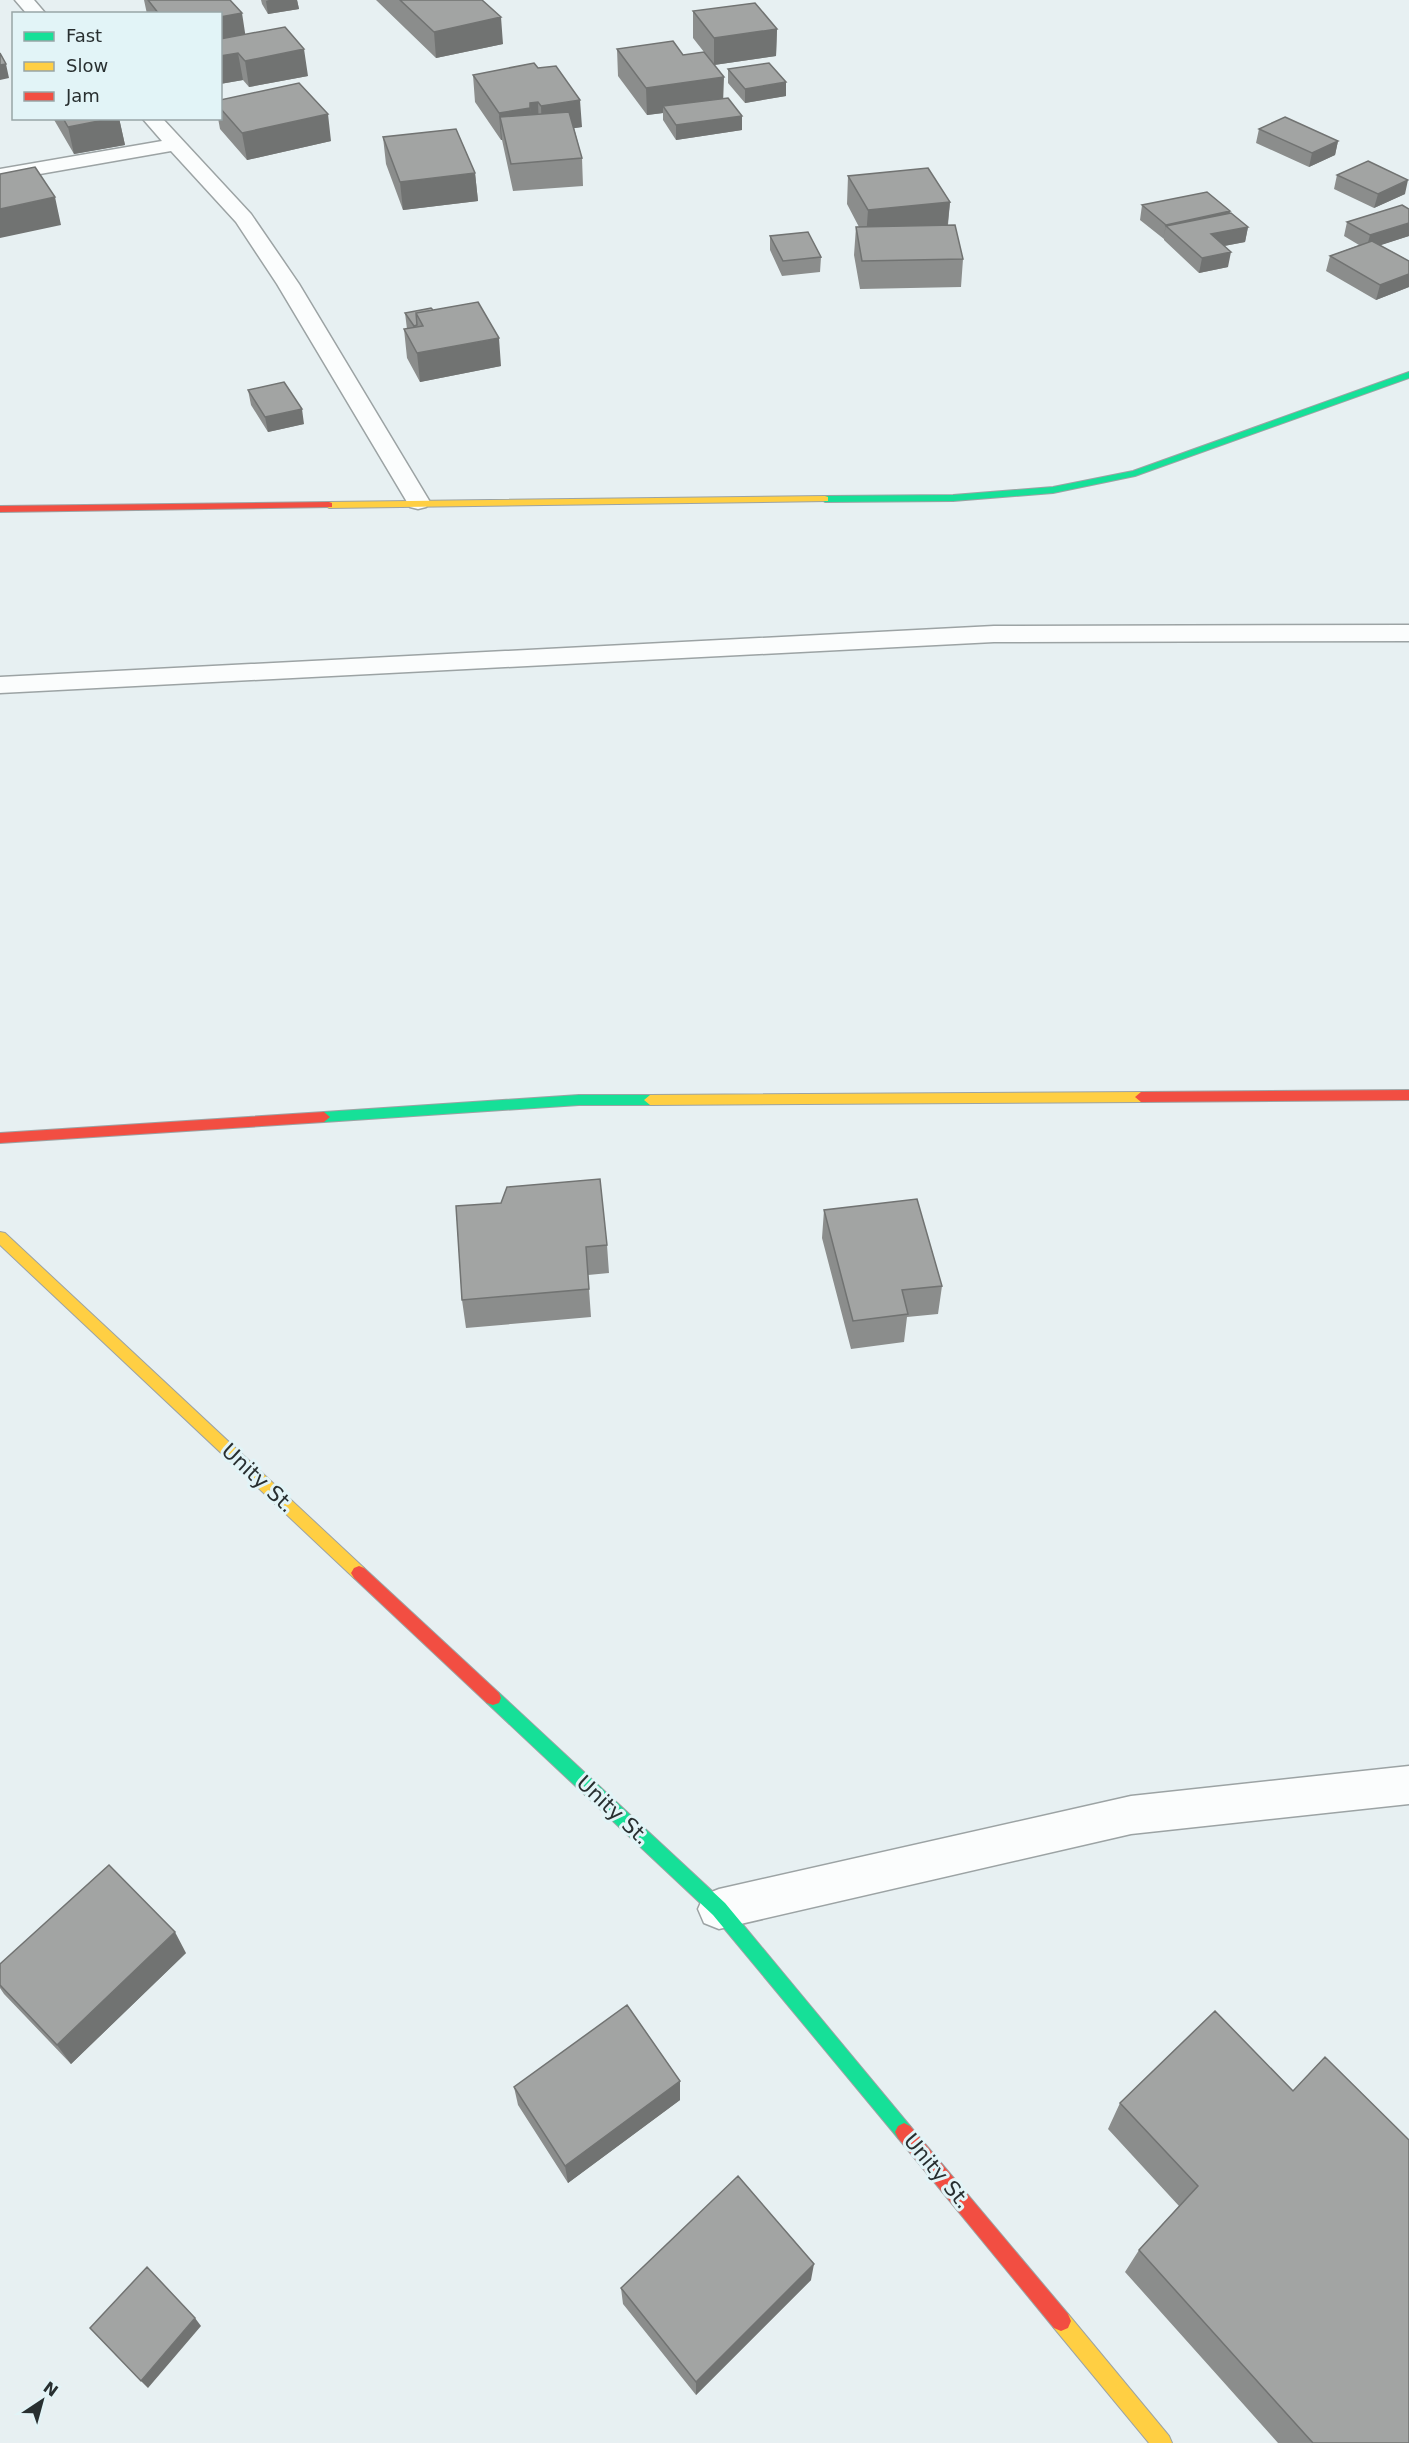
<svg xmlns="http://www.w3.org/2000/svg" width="1409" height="2443" font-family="'DejaVu Sans',sans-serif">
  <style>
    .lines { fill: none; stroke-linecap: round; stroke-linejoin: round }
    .street-casing { stroke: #9ca3a4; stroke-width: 3 }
    .fast-casing { stroke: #9ca3a4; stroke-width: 2 }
    .slow-casing { stroke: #9ca3a4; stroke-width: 2 }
    .jam-casing { stroke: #9ca3a4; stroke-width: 2 }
    .street { fill: #fbfdfd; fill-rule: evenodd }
    .fast { fill: #16e098; fill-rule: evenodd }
    .slow { fill: #ffcf43; fill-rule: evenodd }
    .jam { fill: #f24e42; fill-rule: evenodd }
    .wall { fill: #8b8d8c }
    .shaded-wall { fill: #717372 }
    .building { fill: #a2a4a3; stroke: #717372; stroke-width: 1.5 }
    .labels { text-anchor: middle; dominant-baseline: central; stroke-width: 6; stroke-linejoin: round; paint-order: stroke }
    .near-street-label { font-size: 21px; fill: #282f30; stroke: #e2f4f7 }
  </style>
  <rect width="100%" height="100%" fill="#e7f0f2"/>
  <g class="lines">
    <g class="street-casing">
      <path id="street" d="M15,0H34L46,14H27Z
        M142,118H162L251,214L299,284L430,502L426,507L418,509L410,507L277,284L236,222L171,151L0,181V169L162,141Z
        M1409,625V641L994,642L0,693V677L994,626Z
        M1409,1766V1804L1131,1834L719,1929L704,1923L698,1909L704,1895L719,1889L1131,1796Z"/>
    </g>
    <g class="fast-casing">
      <path id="fast" d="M1409,372V378L1135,476L1053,493L953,501L825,502L820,499L825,496L953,495L1053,487L1133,471Z
        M579,1095H650L656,1100L650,1105H579L324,1122L318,1117L324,1112Z
        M493,1691L499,1693L725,1903L910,2126L913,2132L910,2138L904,2141L898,2138L713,1915L487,1703L485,1698L487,1693Z"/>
    </g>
    <g class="slow-casing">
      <path id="slow" d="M825,496L828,497V501L329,508L324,505L329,502Z
        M1141,1092L1147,1097L1141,1102L650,1105L644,1100L650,1095Z
        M0,1232L5,1233L364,1568L367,1573L364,1578L359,1580L354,1578L0,1245Z
        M1061,2311L1068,2314L1169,2436L1172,2443H1149L1054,2328L1051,2321L1054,2314Z"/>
    </g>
    <g class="jam-casing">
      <path id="jam" d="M329,502L332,503V507L0,512V506Z
        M1409,1090V1100L1141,1102L1135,1097L1141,1092Z
        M324,1112L330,1117L324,1122L0,1143V1133Z
        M359,1566L364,1568L499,1693L501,1698L499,1703L493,1705L487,1703L354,1578L351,1573L354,1568Z
        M904,2123L910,2126L1068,2314L1071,2321L1068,2328L1061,2331L1054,2328L898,2138L895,2132L898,2126Z"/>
    </g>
    <use href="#street" class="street"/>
    <use href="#fast" class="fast"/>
    <use href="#slow" class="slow"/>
    <use href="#jam" class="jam"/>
  </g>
  <path class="wall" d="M144,0H230L245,35L308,76L249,87L243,80L220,84V14H147Z
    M261,0H297L299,9L268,14L262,4Z
    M376,0H482L503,44L436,58Z
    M693,11L777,29L776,56L714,65L723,98L742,130L676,140L663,120V113L647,115L618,76L617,49L683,55L704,52L693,38Z
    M534,63L582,127L574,128L582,158L583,186L513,191L502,140H501L475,102L473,75Z
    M728,69L786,96L745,103L728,83Z
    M220,100L331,141L247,160L220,129L218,118H220Z
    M53,118H119L125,145L74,154Z
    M1259,129L1338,141L1335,155L1309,167L1256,143Z
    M383,137L475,173L478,201L403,210L386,164Z
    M1337,175L1405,194L1374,208L1334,189Z
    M848,176L950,202L948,225L963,259L961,287L860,289L854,255L856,227H859L847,204Z
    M1142,205L1230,211V213L1248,227L1245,242L1224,246L1228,267L1199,273L1164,240V239L1140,220Z
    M1347,222L1409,236L1380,245L1409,261V287L1376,300L1326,271L1330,256L1359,245L1344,236Z
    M770,236L821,257L820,272L782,276L770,250Z
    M433,310L501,366L420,382L407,358L404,329H407L405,313Z
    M248,390L304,424L268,432L251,405Z
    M456,1206L607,1245L609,1273L588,1275L591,1317L466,1328L462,1300Z
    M824,1210L942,1286L938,1314L907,1317L904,1342L851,1349L822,1238Z
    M186,1953L71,2064L4,1994L0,1988V1964Z
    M680,2081V2100L568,2183L518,2105L514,2087Z
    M1293,2091L1409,2443H1278L1125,2272L1139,2250L1179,2206L1108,2129L1120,2103Z
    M811,2280L696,2395L623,2304L621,2288Z"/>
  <path class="shaded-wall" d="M269,0H297L299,9L268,14L266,1Z
    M242,13L246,39L220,44V17Z
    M501,17L503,44L436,58L434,32Z
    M777,29L776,56L714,65V38Z
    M304,49L308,76L249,87L245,61Z
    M238,53L243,80L220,84V56Z
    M6,64L9,78L0,80V65Z
    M724,77L723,104L663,106V113L647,115L646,88Z
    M786,82V96L745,103V89Z
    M580,100L582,127L542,133L541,106Z
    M538,102L539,129L531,130L530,103Z
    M530,108L532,135L500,117L502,140H501L499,113Z
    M328,114L331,141L247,160L242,133Z
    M742,116V130L676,140V125Z
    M114,118H119L125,145L74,154L68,127Z
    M1338,141L1335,155L1309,167L1312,153Z
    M475,173L478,201L403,210L400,182Z
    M1408,180L1405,194L1374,208L1378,194Z
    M55,197L61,225L0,238V209Z
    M950,202L947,230L866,238L868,210Z
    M1230,211L1227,225L1166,226L1163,239L1166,225Z
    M1409,223V236L1366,250L1370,235Z
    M1248,227L1245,242L1208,249L1211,234Z
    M1231,252L1228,267L1199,273L1202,258Z
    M1409,274V287L1376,300L1380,285Z
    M499,338L501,366L420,382L417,353Z
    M302,409L304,424L268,432L265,417Z
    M175,1932L186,1953L71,2064L57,2045Z
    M680,2081V2100L568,2183L565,2166Z
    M814,2264L811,2280L696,2395V2382Z
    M195,2318L201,2326L148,2388L141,2381Z"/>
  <path class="building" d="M148,0H230L242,13L220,17V14H159Z
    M400,0H482L501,17L434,32Z
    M755,3L777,29L714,38L693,11Z
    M285,27L304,49L245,61L238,53L220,56V39Z
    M673,41L683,55L704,52L724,77L646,88L617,49Z
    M0,53L6,64L0,65Z
    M534,63L538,68L556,66L580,100L541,106L538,102L530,103V108L499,113L473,75Z
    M769,63L786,82L745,89L728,69Z
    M299,83L328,114L242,133L220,108V100Z
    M728,98L742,116L676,125L663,106Z
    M569,112L582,158L511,164L500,117Z
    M1285,117L1338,141L1312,153L1259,129Z
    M63,118H114L68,127Z
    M456,129L475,173L400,182L383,137Z
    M1368,161L1408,180L1378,194L1337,175Z
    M35,167L55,197L0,209V174Z
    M928,168L950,202L868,210L848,176Z
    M1207,192L1230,211L1166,225L1142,205Z
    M1402,205L1409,209V223L1370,235L1347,222Z
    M1231,213L1248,227L1211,234L1231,252L1202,258L1166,226Z
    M955,225L963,259L862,261L856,227Z
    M808,232L821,257L783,261L770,236Z
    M1372,241L1409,261V274L1380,285L1330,256Z
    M478,302L499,338L417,353L404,329L423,326L416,313Z
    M431,308L433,310L416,313L417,325L414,326L405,313Z
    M284,382L302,409L265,417L248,390Z
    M600,1179L607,1245L586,1247L589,1289L462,1300L456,1206L501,1203L507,1187Z
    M917,1199L942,1286L902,1290L908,1314L853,1321L824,1210Z
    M109,1865L175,1932L57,2045L0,1985V1964Z
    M627,2005L680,2081L565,2166L514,2087Z
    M1215,2011L1293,2091L1325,2057L1409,2140V2443H1313L1139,2250L1198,2186L1120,2103Z
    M738,2176L814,2264L696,2382L621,2288Z
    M147,2267L195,2318L141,2381L90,2328Z"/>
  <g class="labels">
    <g class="near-street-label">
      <text transform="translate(258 1478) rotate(43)">Unity St.</text>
      <text transform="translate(613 1810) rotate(43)">Unity St.</text>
      <text transform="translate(937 2171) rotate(50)">Unity St.</text>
    </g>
  </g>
  <rect x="12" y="12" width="210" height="108" fill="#e2f4f7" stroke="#98a5a7" stroke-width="1.5"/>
  <rect x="24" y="32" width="30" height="9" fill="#16e098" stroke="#98a5a7" stroke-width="1.5"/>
  <text x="66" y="42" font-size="18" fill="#282f30">Fast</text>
  <rect x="24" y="62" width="30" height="9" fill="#ffcf43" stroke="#98a5a7" stroke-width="1.5"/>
  <text x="66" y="72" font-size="18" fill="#282f30">Slow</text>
  <rect x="24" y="92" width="30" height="9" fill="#f24e42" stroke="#98a5a7" stroke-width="1.5"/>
  <text x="66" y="102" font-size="18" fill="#282f30">Jam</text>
  <g transform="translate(42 2401) rotate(36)" stroke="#e2f4f7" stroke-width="4.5" paint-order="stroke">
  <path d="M0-4.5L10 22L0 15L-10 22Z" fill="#282f30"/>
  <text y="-9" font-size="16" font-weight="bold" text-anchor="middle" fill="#282f30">N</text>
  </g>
</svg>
